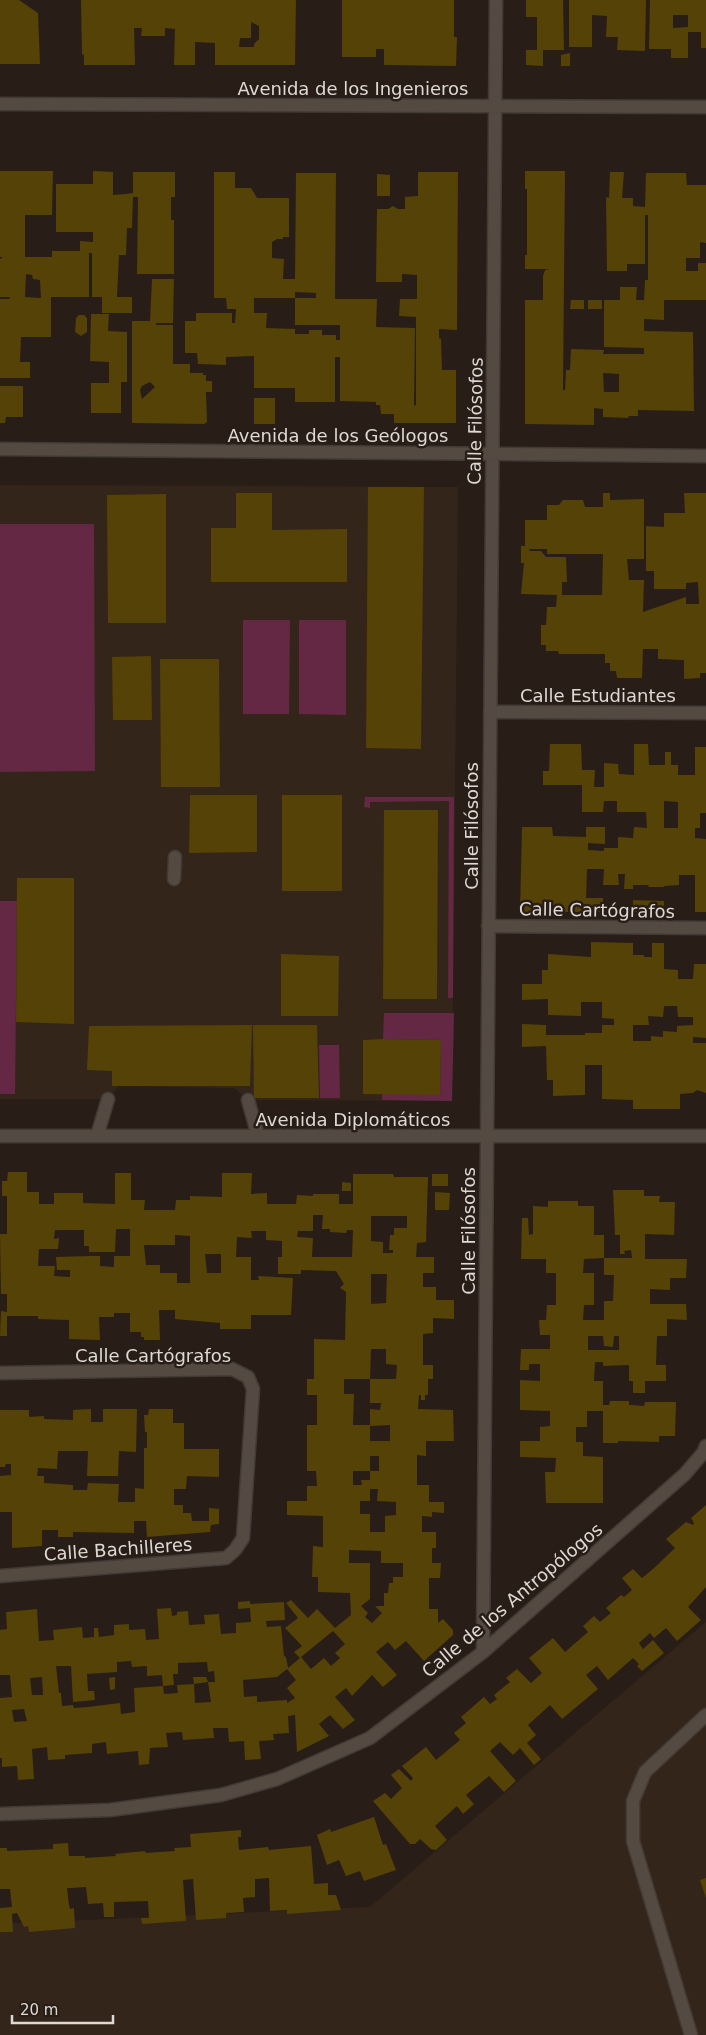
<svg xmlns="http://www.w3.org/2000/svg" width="706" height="2035" font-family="'DejaVu Sans',sans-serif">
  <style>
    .built { fill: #34251a }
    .green { fill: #642845 }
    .building { fill: #554206; fill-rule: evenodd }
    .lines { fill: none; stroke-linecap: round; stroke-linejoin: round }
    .lane-casing { stroke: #423a35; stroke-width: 15 }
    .street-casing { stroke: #423a35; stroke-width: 15 }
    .lane { stroke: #554a42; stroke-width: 12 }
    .street { stroke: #554a42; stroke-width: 12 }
    .labels { text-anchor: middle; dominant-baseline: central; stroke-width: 5; stroke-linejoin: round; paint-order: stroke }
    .street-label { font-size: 18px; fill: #dfd9d4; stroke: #281e17 }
  </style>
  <rect width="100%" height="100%" fill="#281e17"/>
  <path class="built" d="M0,485L458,487L452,1101L248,1100L234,1088L119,1086L108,1099H0Z
    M706,1622V2035H0V1924L370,1907Z"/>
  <path class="green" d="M0,524H94L95,771L0,772Z
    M243,620H290L289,714H243Z
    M299,620H346V715L299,714Z
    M365,797H454L453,998H448L449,801L370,802V808L364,807Z
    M0,901H17L15,1094H0Z
    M384,1013H454L452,1101L382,1100V1093L440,1094L441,1040L383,1039Z
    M319,1045H339L340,1098H320Z"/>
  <path class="building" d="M0,0H19L38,13L40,64H0Z
    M81,0H296L295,65H215V43L195,42V65H174L175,29L165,28V36H141L142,28H134L135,65H84V55L82,54ZM251,22L259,26V39L254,44V47H239L240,38H251Z
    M342,0H454V37H457L456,66L384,65V49H376V57H342Z
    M526,0H563L564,50H543V66L526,65V50H537V17H526Z
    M569,0H646L645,51L617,50L618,37H606L607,16L592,15V47H569Z
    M650,0H706V48H701V32H688V58H671V49H649ZM673,15H688V27L673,28Z
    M570,53V66H561V55Z
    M0,171H53L52,215H25V257H52V251H80V241L93,242V232H56V184H93V171L113,172V195L126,194L133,193V172H175V197H171V220H174V274H137L138,197H133L132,228H127L126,255H119L117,297H132V313H102V297H92V253H89V297H51V337H21L20,362H30V378H0V299H9L10,297H0V259L3,257H0ZM26,274L32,275L33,279L40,280L41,298L25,297Z
    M525,171H565L563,390H565L566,370H570L571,349L604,350L603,354H644V348L604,347V300H620V287H637L636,300H644L645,280H648V215H645V264H627V271H607L606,197L609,198L610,172H624L622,198H633V206L645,207L646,173H686L687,185H706V243L700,242V258H686V271H698V263H706V300H664V320L644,319V331L693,332L694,411L638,410V416H629L628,418L603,417V409L594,408V425L525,424V300H543V276L545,270L549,269H525V255H527V189H525ZM603,373L619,374V392H604Z
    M214,172H235V188H251L257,198H289V237H283V239H277L272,242V258L284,259L283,279H295L296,173H336L335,299H377L376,327L415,328L414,406L416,405V317L399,316L400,299H417V275L402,274V282H376L377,209H388L393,206L398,209H405V197L418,196V172H458L457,330L439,329V338L441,339L442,370H456V423H394V414H381L380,405H376V402L340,401V357H335V402H295V388H254V356L226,357V365L198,364L197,353H185V321H196V313H232V323H235L236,309H227L226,298H214ZM295,292L316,293V298H295ZM254,298H295V325H340V340H336V335H322V330H309V334H295V329L266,328L267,313H254Z
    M377,174L390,175V196H377Z
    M152,279H174L173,323H156V325H173V364H190V373H203V375H206V381H212V392H206L207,422L204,424L132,423V321H150ZM150,382L155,387L142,399L140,390L142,386Z
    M571,300H584V309H570Z
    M588,300H602V309H588Z
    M91,314H109L108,331L127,332V382H121V413H91V383H109V362L90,361Z
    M79,315H84L87,318V332L81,336L75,332L76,318Z
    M0,386H23V417H6L5,423H0Z
    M254,398H275V424H254Z
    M368,487H424L421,749L366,748Z
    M236,493H272V530L347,529V582H211V528H236Z
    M603,493H610V500L644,499V559H627L629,580H644L643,612L686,597V604H699L698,582L686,583V589H654V571H646V526L664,527V513H685L684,493H706V673H700V678L684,679V660L658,659V649H643L642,678H617L616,671H610V663H605V654H559L558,651H546V645H541V625H546L547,607H556L557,595L521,594L524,563H521V546H525V520H547V505H559L563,500H583L585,507H603ZM529,549H547V554H603L602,595H562V582H567L566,557H546L541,551H530Z
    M166,494V623H108L107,495Z
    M151,656L152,720H113L112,657Z
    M160,659H219L220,787H161Z
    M550,744H581L582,770H595L594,787H604V763L618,764L619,774L634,775V744H648L649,765H665V752H671V765H678V775H695V747H706V813H700V828H695V838L706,839V912H695V875H679V885L664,886V887H648L649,885H633V889H624L625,874H618L619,885H603L604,869H587L586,898H603V912H520L522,827H552L553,836L586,837V827H605V844L588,843V850L604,851V848H618V837L633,838L634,827L647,828L646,812H617V801H604L603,812H582V785H543V771H549ZM664,801L678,802V828H664Z
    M190,795H257V852L189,853Z
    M282,795H342V891H282Z
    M384,810H438L437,999H383Z
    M17,878H74V1024L16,1022Z
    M633,900L664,901V912H617L616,909H633Z
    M591,942L633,943V955H644V957H652V943H664V969L678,970V979H693L694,964H706V1038L693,1037V1043H706V1093L697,1090L693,1093L680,1094V1109H633V1100L602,1099V1065H585V1095L553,1096V1080H547L546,1046L522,1047V1024L546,1025V1035H585V1033H602V1025H614V1019L602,1018V1002H581V1016L548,1015V999L522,1000V984H542V970H548V954L591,957ZM664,1006H677L678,1017H693V1025L677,1026V1032L663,1031V1037L651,1036V1041H633V1025H649L648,1016L663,1017Z
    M281,954L339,956L338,1016H281Z
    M252,1025L250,1086H112V1071L87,1070L89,1026Z
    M253,1025H317L319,1098H254Z
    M383,1039L441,1040L440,1095L363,1094V1040Z
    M8,1172H27V1192H39V1204H54V1193H83V1203L115,1204V1173H131V1200H145L144,1210H175L176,1200H190V1196L222,1197V1173H252L251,1194L267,1193V1204H296L297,1195L313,1196V1194H339V1204H353V1174H393L394,1177H428L426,1242L417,1243L416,1257H434V1273H423V1287H436V1300H454V1319L433,1318V1333L423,1334V1365H433V1379H428V1395H425V1400H421V1395H419L418,1409L453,1410L454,1441H426V1456L417,1455V1485H429V1502H444V1513L432,1512V1517L422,1516V1532H436V1548H432V1563H441L440,1578H429V1609H438V1623L443,1619L453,1630V1635L424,1661L406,1641L395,1650L388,1642L376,1652L397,1675L383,1687L372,1675L352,1696L346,1688L335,1697L355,1720L343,1729L330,1715L319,1724L329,1736L297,1752L295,1715L288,1716L289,1733L273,1734L274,1740L259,1741L261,1759L245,1760L244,1741L229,1742L228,1728H213L214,1738L183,1740L182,1732L166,1733L168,1747L150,1748L149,1764L139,1765L138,1751L107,1754L106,1742L92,1744V1753L65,1755V1759L48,1760L47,1747L32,1749L34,1779L18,1780L17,1766L2,1767V1758H0V1698L12,1697L10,1675H0V1630L7,1629L6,1612L37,1609L39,1641L54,1640L53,1630L82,1627L83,1638L94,1637V1628H98L99,1637L114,1635V1625L129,1624V1630L145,1629L146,1640L159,1639L157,1609L171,1608L172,1616L177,1615V1612L188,1611L189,1625L205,1624L204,1615L219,1614L221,1634L236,1633V1623L251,1622L250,1608L238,1609V1602L250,1601V1604L284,1602L285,1620L266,1621L267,1627L281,1626L284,1656L286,1657L288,1668L300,1658L294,1652L302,1646L285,1628L298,1618L286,1603L291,1600L308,1618L317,1609L335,1628L351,1615L350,1593L318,1592V1577H312L313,1546L323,1547V1516L287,1515V1501H307V1486H317L316,1471H307V1425H317V1395H307V1379H314V1339L345,1340L346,1292L340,1288L344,1284L336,1271L301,1270V1274H278V1257H282V1241L266,1240V1231H251L252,1238L237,1237L236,1257H251V1280H259L258,1276L293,1278L291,1315H251V1329H220V1323L175,1319V1310H159L160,1340H144V1337H141V1332H130V1313H114V1317H99L100,1340L69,1339V1320L38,1319V1316H7V1336H0L1,1311L7,1312V1294H1L0,1234H7V1196H2V1181H7ZM313,1215H323L322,1229H330V1232L346,1233L347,1230H353L352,1257H312L313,1238L297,1237L298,1231H313ZM371,1216H407V1228H394V1235H390L389,1250H393V1253H383V1242L371,1241ZM116,1229H130V1256H114V1267L100,1266V1256H92L56,1257L57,1270H70V1277L54,1276L55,1266H38L39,1249H58L59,1238L54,1239L55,1230H84V1246H89V1252H115ZM175,1235L190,1236V1283H177V1273H160V1265H146L144,1245H175ZM205,1254H221V1273H207ZM371,1274H387L386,1303L371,1304ZM371,1349H386V1364L397,1365L396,1379H370V1403H381L380,1410L370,1409V1426L390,1425V1441H370V1425H353L354,1394H344V1379H370ZM370,1456H379V1471H370V1480H361L362,1485H353V1471H370ZM370,1489H378L377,1501L396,1502V1515L385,1516V1532H370V1514H360V1501H370ZM349,1550L381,1551V1563H403V1577H393V1583H389L388,1593H384V1606H375L382,1613L372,1623L365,1617L368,1613L361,1606L370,1599V1563H349ZM333,1631L345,1644L335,1653L340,1658L331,1666L324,1658L311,1669L301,1657ZM131,1661L132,1667L147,1666V1676L162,1675L163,1686L134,1688L135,1712L121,1714L120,1703L88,1707L74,1708L73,1705L62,1706L61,1693H59L56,1666H71L73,1702L95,1700L94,1691H88L87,1674L117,1672V1662ZM207,1662L208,1672L214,1671L215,1682H208L211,1702L195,1703L194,1684L208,1682L206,1677H193L194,1684L177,1685L178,1693L164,1694L163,1686L174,1685L173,1674H178V1663ZM287,1669L296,1680L287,1688L295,1698L287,1703V1700L257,1702V1696L244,1697L243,1680L277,1677ZM42,1677L43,1695H32L30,1678ZM24,1709L27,1721L14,1722L12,1710Z
    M432,1174H448V1186H432Z
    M342,1182L351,1183V1191H342Z
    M613,1190H644V1196H660L659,1202H675L674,1235L645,1234V1259H687L686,1278H670V1290L650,1289V1304H686L687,1320L667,1319V1336H657L656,1365H666V1381H645V1393H633V1381H629V1365L603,1366V1362H595L594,1381H603V1405H609L610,1401H629V1405H631L644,1406L645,1402H676L675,1436H659V1442L618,1441V1443H603V1411H587V1427H576V1442H583V1456L603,1457V1503H546L545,1472H555L556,1458L520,1457V1441H540V1427L550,1426V1411L520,1410V1380L540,1381V1364H529V1370H520L521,1349H550V1335H540L539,1320H546L547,1305H556V1273H546V1259H521L522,1218H528L529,1235L533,1234V1206L548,1207V1201H578V1206H594V1235H604V1258L584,1259L583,1273H594V1305H584L583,1320H604V1301H613L614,1275H604V1258H632L631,1250L624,1251L625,1254H620V1235H615ZM588,1336H603L604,1346L613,1347L614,1336H619V1350H588Z
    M435,1192L450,1193L449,1210H435Z
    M91,1409V1422H103V1409H137L136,1452L119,1451L118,1476H87L88,1451H58L57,1469L38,1468L37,1476H44V1483L73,1485V1490H87L88,1483L119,1484L118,1502H135V1488L144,1489V1448H147V1432H145L144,1415H148L149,1409H173V1423H184V1449H219V1477L187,1476L186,1489H174V1505H183V1513H191L192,1521H209V1508L219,1509V1524L211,1525L210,1532L147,1537L146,1521H134V1533L73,1532V1537H58V1530H42V1546L12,1548V1512H0V1476L11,1475V1464H6L5,1467H0V1410H29V1417L44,1416V1419L73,1420V1410Z
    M706,1505V1587L688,1607L701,1620L677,1641L666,1628L654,1638L650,1633L639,1643L643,1649L653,1640L664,1653L642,1671L637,1666L639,1664L633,1658L608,1680L597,1666L586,1675L598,1689L562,1719L550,1705L528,1725L536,1735L527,1743L541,1759L534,1765L520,1748L513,1755L500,1742L490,1751L516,1781L504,1792L489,1776L466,1795L474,1804L463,1814L457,1806L435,1826L447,1840L436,1850L431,1849L420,1839L415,1844H410L373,1801L385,1793L391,1799L402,1788L391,1775L399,1769L411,1781L413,1778L402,1766L426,1747L436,1760L460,1740L454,1733L466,1723L461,1717L484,1697L490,1704L497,1699L494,1695L510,1682L506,1678L517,1669L531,1683L542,1673L529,1658L553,1638L565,1652L588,1632L583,1626L594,1616L600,1622L611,1613L606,1608L621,1595L624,1597L632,1590L622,1578L633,1569L642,1578L653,1569L675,1548L666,1539L686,1522L693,1525L694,1523L691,1518Z
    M115,1677V1689L110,1690L109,1678Z
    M374,1817L383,1845L386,1844L396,1870L364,1881L360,1871L346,1876L339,1860L327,1865L317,1835L330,1829L331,1832Z
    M241,1830V1837H238L239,1850L268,1847L269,1850L311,1846L314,1884L328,1883V1895H336L341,1910L287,1914V1910L270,1911L269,1878L255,1879V1897L243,1898L244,1912L226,1913V1918L196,1920L193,1879L183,1880L186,1921L142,1924L141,1918H149L148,1901L114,1902V1917H104L103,1903L88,1904L86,1887L71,1888H67L69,1905L70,1909L74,1908L75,1928L29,1932L28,1926L24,1927L17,1913L12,1914L13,1932H0V1908L12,1907L10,1889H0V1848H7V1851L53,1849V1844L68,1843L69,1856H85V1858L116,1856L115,1854L145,1851L146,1853L175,1851L174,1848L191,1847L190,1834Z
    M706,1878V1898L700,1880Z"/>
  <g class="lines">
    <g class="lane-casing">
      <path id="lane" d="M691,2035L633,1841V1801L645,1772L706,1715"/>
    </g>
    <g class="street-casing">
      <path id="street" d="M0,104L706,107
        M0,449L706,456
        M490,712L706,713
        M174,879L175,857
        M488,926L706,928
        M248,1100L258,1136
        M0,1136H706
        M97,1136L108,1099
        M0,1373L232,1369L248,1377L253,1389L243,1538L235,1550L226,1558L0,1576
        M483,1652L496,0
        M0,1814L110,1810L221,1795L277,1779L370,1738L483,1652L685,1474L703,1453L706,1446"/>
    </g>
    <use href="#lane" class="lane"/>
    <use href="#street" class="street"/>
  </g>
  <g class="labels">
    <g class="street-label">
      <text x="353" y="88">Avenida de los Ingenieros</text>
      <text transform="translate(475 421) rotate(-89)">Calle Filósofos</text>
      <text x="338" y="435">Avenida de los Geólogos</text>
      <text x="598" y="695">Calle Estudiantes</text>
      <text transform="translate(471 826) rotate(-90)">Calle Filósofos</text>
      <text transform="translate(597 910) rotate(1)">Calle Cartógrafos</text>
      <text x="353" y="1119">Avenida Diplomáticos</text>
      <text transform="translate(468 1231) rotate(-90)">Calle Filósofos</text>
      <text x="153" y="1355">Calle Cartógrafos</text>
      <text transform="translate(118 1549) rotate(-4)">Calle Bachilleres</text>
      <text transform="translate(512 1600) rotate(-40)">Calle de los Antropólogos</text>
    </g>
  </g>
  <path d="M12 2015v8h101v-8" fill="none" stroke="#dfd9d4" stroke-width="2.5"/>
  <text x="20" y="2015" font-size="15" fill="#dfd9d4" stroke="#281e17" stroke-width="4" paint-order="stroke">20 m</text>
</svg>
